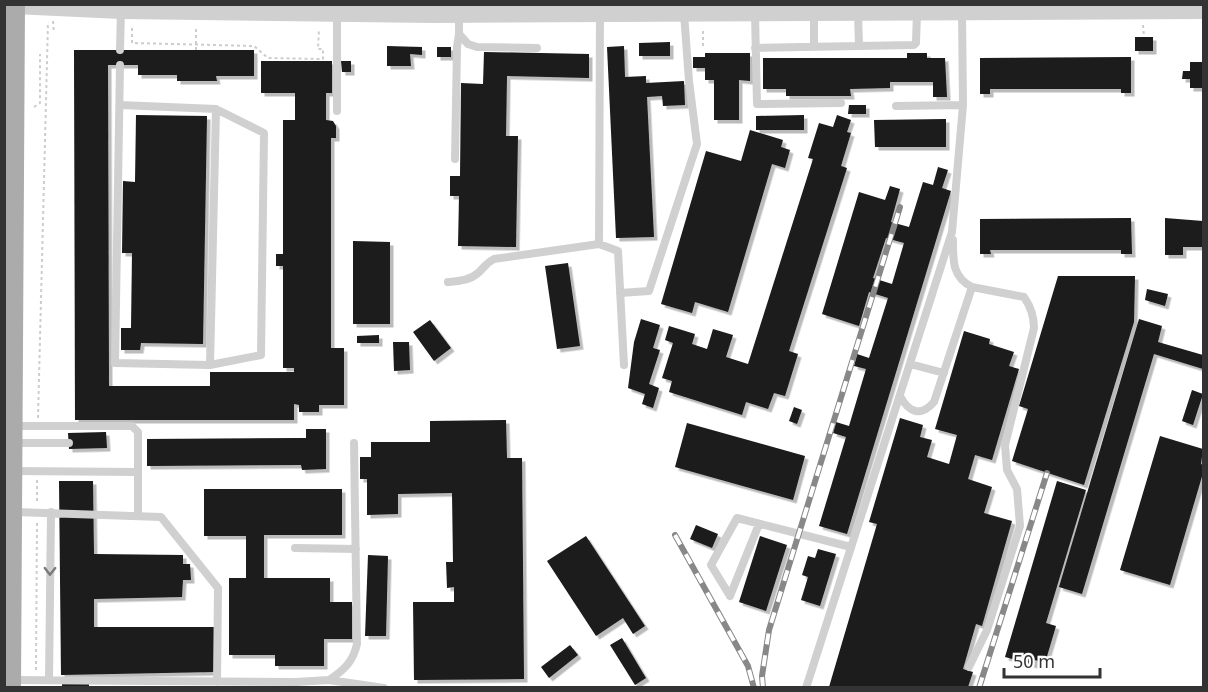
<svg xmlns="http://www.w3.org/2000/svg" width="1208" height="692" font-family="'Noto Sans',sans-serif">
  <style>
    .building { fill: #1a1a1a; fill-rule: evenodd; filter: url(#shadow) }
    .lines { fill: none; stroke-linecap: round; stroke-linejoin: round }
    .path { stroke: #cdcdcd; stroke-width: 2; stroke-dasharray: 3 3; stroke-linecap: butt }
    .service { stroke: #d0d0d0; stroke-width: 8 }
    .tertiary { stroke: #d0d0d0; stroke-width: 18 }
    .primary { stroke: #ababab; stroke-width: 22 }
    .rail-casing { stroke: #888; stroke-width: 6 }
    .rail { stroke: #fff; stroke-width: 4; stroke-dasharray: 11; stroke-linecap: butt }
    .oneway { stroke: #7a7a7a }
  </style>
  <defs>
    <filter id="shadow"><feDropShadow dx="3.5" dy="3.5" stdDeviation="0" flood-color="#0004"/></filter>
  </defs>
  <rect width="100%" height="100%" fill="#fff"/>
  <path class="building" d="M1135,37H1153V51H1135Z
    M670,42V56H639V43Z
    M387,46L422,47V55L410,54L411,66H387Z
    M624,46L625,77L646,76V83L684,81L685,105L663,106L662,96L647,97L654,237L616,238L607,47Z
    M437,47H451V57H437Z
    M74,50H254V76H216L217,81H177V75H138V65H108L109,386H210V372H294V368H283V266H276V254H283V120H295V93H261V61H332V93H326V120L333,121L336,126V138H331V348H344V405H319V412H299V405L294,404V420H75Z
    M484,52L589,54V78L507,76L506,136H518L516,247L458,246L459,196H450V176H460L461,83L483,84Z
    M705,53H750V81L739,80V120H714V80H705V68H693V57H705Z
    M907,53H927V58H945L947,97H933V82H890V88L850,89L851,96H786V89H763V58H907Z
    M1131,57V93H1121V89H990V94H980V58Z
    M341,61H351V72H342Z
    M1190,62H1203V88H1190V79H1182L1183,71H1190Z
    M849,105H866V114H848Z
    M136,115L207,116L203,344L141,343L140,350H121V328H131L132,253H122L123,181L135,182Z
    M804,115V130H756V116Z
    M837,115L851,120L847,132L851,133L841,166L847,168L789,351L798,354L785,396L774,393L768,409L746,402L742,415L669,392L672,381L662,378L673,343L665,340L669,326L695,334L692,344L707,349L713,329L733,335L726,357L748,364L813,159L808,158L819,123L833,127Z
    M946,119V147H875L874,120Z
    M750,130L783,140L781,147L790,150L785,168L772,164L728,312L695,302L692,313L661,304L706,151L741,161Z
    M938,167L948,170L942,188L951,191L847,534L819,526L846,437L833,433L836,422L849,426L866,369L854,366L857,354L869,358L888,298L869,292L859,326L822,314L859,192L885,200L890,186L900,189L891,222L909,227L923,182L933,185ZM886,238L904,243L892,284L873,278Z
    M1131,218L1132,254H1121V250H990L991,254H980V219Z
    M1165,218L1203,221V247H1183V255H1165Z
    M353,241L390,242V324H353Z
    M568,263L580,346L557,349L545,266Z
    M1058,276H1135L1134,322L1084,485L1012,461L1028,409L1019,406Z
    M1147,289L1168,294L1165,306L1145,300Z
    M641,319L660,325L653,348L660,350L649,384L659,388L653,408L642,404L645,394L628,388L634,342Z
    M1139,319L1162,326L1158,342L1203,355V369L1154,354L1082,594L1059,587Z
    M430,320L451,348L434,361L413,332Z
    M964,331L990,339L989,344L1014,352L1009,366L1019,369L992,460L975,455L968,479L992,487L984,513L1012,521L982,626L976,624L963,669L973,672L968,687H829L877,524L869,522L900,418L923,425L920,437L932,440L927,457L949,464L957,435L935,429Z
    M379,335V343H357V336Z
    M393,342H409L410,370L394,371Z
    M1192,390L1203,394L1193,425L1182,421Z
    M794,407L802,410L797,424L789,421Z
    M506,420L507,458H522L524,679L414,680L413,602H454V587L447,588L446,562H453L452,493L398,494V514L367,515V479H360V457H371V442H430V421Z
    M687,423L805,456L793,500L675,467Z
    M306,429H326V469L302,470L301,465L147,466V439L306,438Z
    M106,432L107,448L69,449L68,433Z
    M1160,436L1203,449L1201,464L1203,465V473L1170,585L1120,570Z
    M59,481H93L94,554L183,555V564H190L191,580H183L182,597L94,599V627H214V672L61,675Z
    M1057,481L1086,490L1046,623L1056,626L1045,663L1035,660L1034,665L1005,657Z
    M204,489H342V535H264V578H330V602H352V639H324V666H275V655H229V578H246V536H204Z
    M696,525L718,534L712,548L690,539Z
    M586,536L645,626L633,634L623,618L596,636L547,561Z
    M760,536L787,545L766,611L739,602Z
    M818,549L836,554L820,606L801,600L808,577L802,575L808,556L815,558Z
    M368,555L388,556L386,636H365Z
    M622,638L646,678L635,685L610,645Z
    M570,645L578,655L549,678L541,667Z
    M62,683H89V687H62Z"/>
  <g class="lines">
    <path class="path" d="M53,21L54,33
      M1143,25L1144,37
      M132,28V43L254,46L268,58L323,59V49H318L319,29
      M703,46V28
      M196,50V27
      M34,107L40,103V54
      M38,418L48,22
      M37,480V502
      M36,670L37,522"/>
    <path class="service" d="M755,13L757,104L841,103
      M858,13L859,46
      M459,14V34L468,44L477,47L537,48
      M814,47V13
      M755,48L914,45L916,43L917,12
      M120,50L121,10
      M120,105L216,109L264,133L261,355L210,365L115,363L120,65
      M896,106L963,105L962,12
      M337,111V13
      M455,159L457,47L459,34
      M953,240C953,260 952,277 972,287L1024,297C1031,307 1034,316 1034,328L1005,445L1007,470L1017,489L1020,526L987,630L969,667
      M599,244L600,12
      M448,282C458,281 469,281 478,273C484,268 486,263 494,259L599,244L618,251L624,365
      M620,293L649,291L697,144L689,81L684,13
      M910,364L944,373
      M210,365L216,109
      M900,396C909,413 921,417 934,402L972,287
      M15,426H132L138,432V472
      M13,443H69
      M12,471L138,472V516
      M15,512L161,517L218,588L217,682
      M295,548L356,549
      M730,596L711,565L737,518L851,547
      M730,596L759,524
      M11,680L296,682L329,680L384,688
      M49,680L51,512
      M329,680C344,670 353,662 357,644L354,443
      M806,688L952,232L963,105"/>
    <path class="tertiary" d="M14,5L121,10L433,14L1204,10"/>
    <path class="primary" d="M10,688L14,4"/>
    <g class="rail-casing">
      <path id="rail" d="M675,535L748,666L754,688
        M763,688L762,676L769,630L900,207
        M979,688L1047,473"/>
    </g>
    <use href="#rail" class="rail"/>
  </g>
  <defs><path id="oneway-chevron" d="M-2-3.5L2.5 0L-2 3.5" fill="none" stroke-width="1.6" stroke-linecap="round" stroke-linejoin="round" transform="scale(1.5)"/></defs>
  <use class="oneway" href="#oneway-chevron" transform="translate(50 571) rotate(91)"/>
  <rect width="1208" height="692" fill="none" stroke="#333333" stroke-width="12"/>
  <path d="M1004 668v9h96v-9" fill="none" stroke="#333333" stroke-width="3"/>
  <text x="1013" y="668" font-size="18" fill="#333333" stroke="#ffffff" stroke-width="4.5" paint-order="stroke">50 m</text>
</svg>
